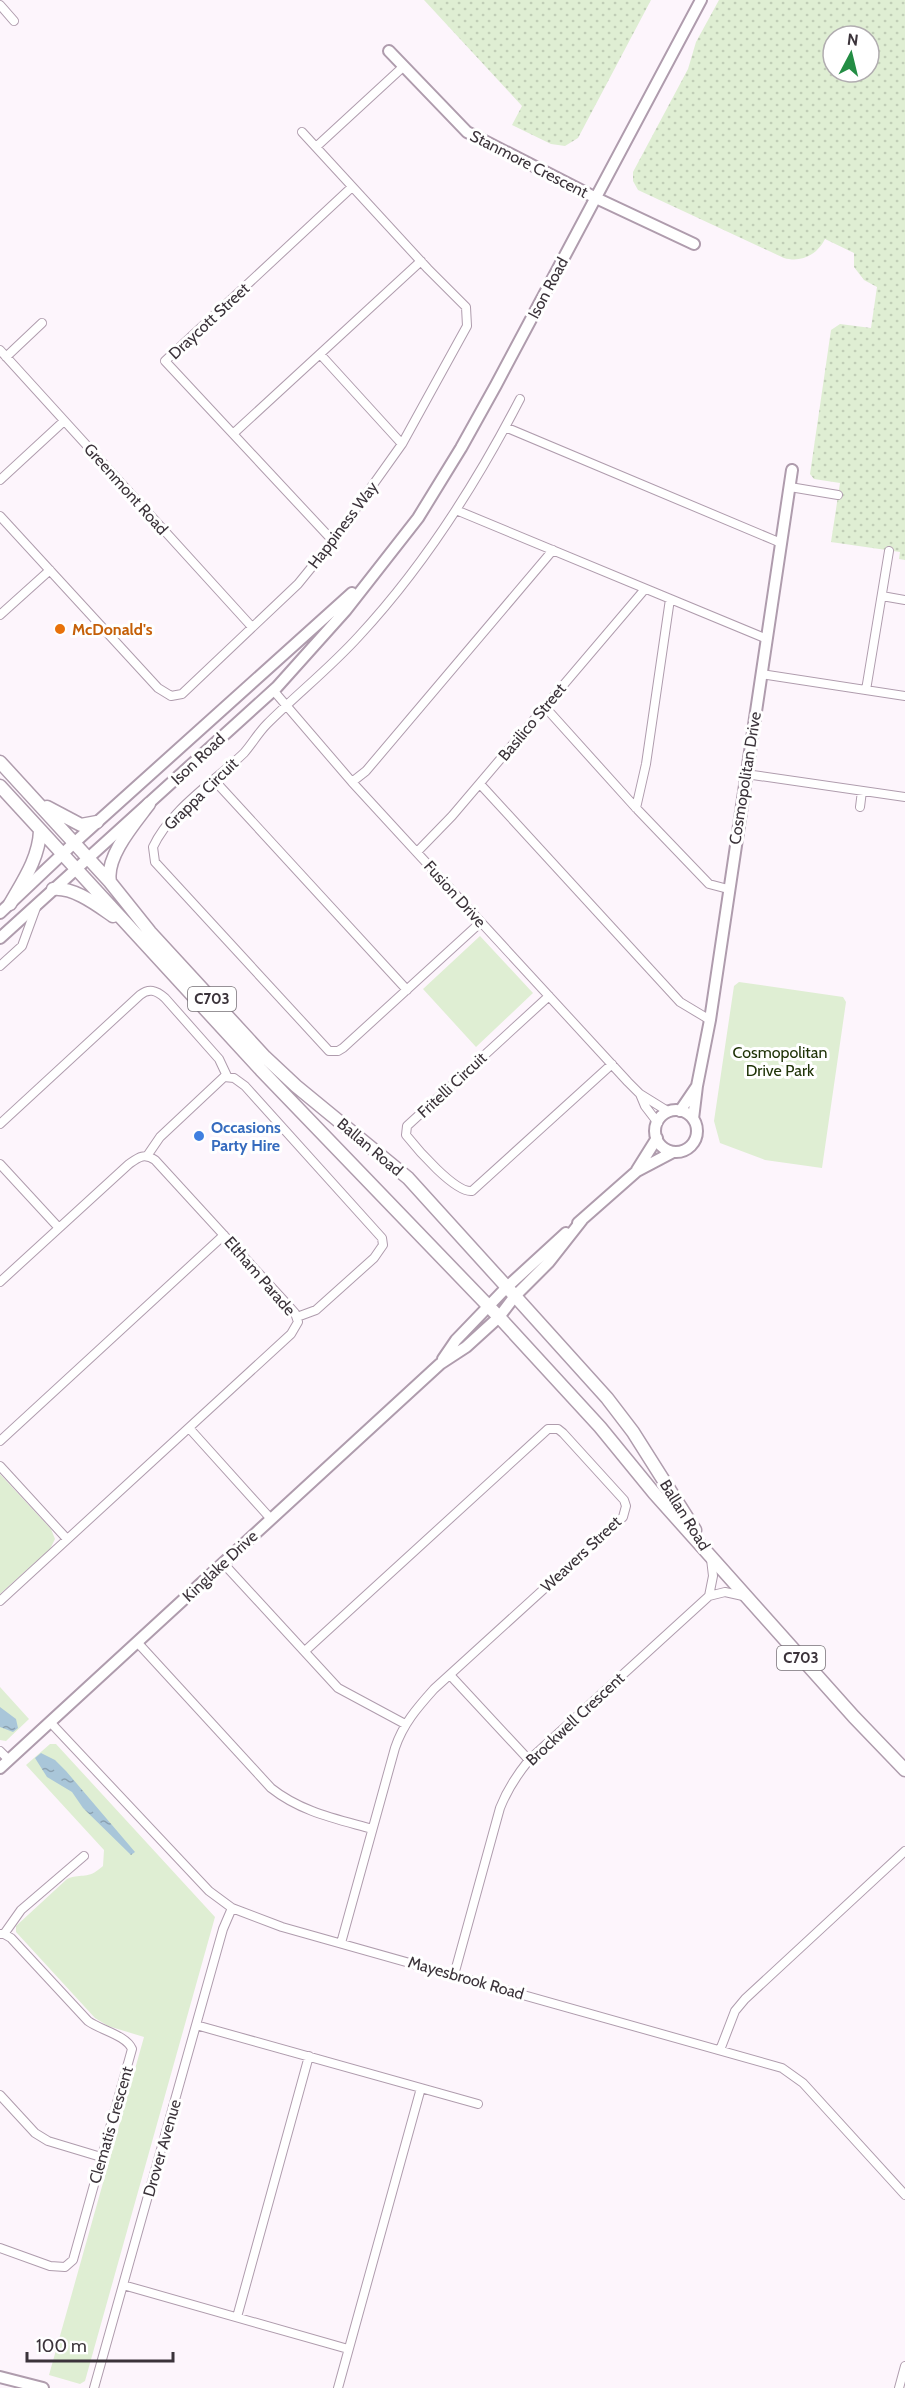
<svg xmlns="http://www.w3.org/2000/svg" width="905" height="2388" font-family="Cabin,sans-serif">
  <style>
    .grass { fill: url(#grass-dots); fill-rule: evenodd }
    .green { fill: #dfeed3 }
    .water { fill: url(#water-ripples) }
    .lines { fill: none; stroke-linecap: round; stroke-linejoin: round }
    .street-casing { stroke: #af9cad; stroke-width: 10 }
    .secondary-casing { stroke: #af9cad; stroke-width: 14 }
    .primary-casing { stroke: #af9cad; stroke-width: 15 }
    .street { stroke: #fff; stroke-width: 8 }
    .secondary { stroke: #fff; stroke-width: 10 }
    .primary { stroke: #fff; stroke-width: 12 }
    .food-dot { fill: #e8710a; stroke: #fff; stroke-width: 2 }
    .shop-dot { fill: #3f7fe0; stroke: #fff; stroke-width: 2 }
    .labels { text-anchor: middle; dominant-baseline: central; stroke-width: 6; stroke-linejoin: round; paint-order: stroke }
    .shield { fill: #fff; stroke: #767075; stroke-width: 1.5 }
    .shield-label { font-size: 15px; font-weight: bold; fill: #3b333a }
    .street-label { font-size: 16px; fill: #3b333a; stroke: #fff }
    .food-label { font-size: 16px; font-weight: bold; fill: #c56008; stroke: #fff; text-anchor: start }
    .park-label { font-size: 16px; fill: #203408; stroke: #fff }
    .shop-label { font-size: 16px; font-weight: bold; fill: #366cbe; stroke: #fff; text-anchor: start }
  </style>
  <defs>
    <pattern id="grass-dots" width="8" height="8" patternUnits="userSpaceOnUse" patternTransform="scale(1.5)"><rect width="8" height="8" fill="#dfeed3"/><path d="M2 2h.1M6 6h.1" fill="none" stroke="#c0cdb6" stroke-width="1.8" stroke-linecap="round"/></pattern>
    <pattern id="water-ripples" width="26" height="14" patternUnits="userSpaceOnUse" patternTransform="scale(1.5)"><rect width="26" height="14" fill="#a9c6d9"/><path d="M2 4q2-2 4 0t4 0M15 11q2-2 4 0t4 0" fill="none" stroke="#8ba1b1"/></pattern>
  </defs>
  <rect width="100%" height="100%" fill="#fdf5fc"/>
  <path class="grass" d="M424,0H651L578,138L565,146L551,144L512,125L522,106Z
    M719,0H905V560L899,559L900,552L831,542L840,483L814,479L810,474L831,330L840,324L871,328L877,287L864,280L854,267V253L825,239C817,255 801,263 784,258L638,190L633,181V172L688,69L696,42ZM833,36H869V72H833Z"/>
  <path class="green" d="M480,936L533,993L476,1047L423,989Z
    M739,982L843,997L846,1002L822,1168L765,1160L720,1143L714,1121L734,986Z
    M0,1474L51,1529L55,1539L50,1549L0,1594Z
    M0,1687L29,1719L6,1741L0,1740Z
    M50,1744H56L215,1917L85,2381L80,2384L49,2375L144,2037L108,2026L95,2018L16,1932V1926L67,1879C84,1872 86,1881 103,1866L104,1850L26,1765Z"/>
  <path class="water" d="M0,1707L16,1719L18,1728L13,1732L0,1727Z
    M41,1753L55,1760L66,1771L135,1852L131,1855L83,1808L72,1792L47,1777L35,1758Z"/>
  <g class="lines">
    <g class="street-casing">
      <path id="street" d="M0,5L14,21
        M316,147L404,66
        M0,350L252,627
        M320,354L402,444
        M6,357L42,323
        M505,427L781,543
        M234,433L421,261
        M0,480L64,421
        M790,487L838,495
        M456,510L767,639
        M0,516L158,688L171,696L182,694L298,584L333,541L402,444L467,326L466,307L428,269L302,132
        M333,541L165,361L352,187
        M882,596L905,600
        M0,615L50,570
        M761,674L905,696
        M273,690L352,782L628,1082L640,1094L669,1112
        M866,690L889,551
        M545,707L636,808L709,884L728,889
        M746,774L905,797
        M214,780L407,990
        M352,782L366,771L553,550
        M480,784L680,1002L710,1020
        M860,807L862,791
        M636,808L646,764L670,599
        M417,852L452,816L645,589
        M481,922L343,1048L338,1051H329L155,862L153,847C170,810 215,781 244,753C252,744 258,733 267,724C297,694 330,668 359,636C424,566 476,484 520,399
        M0,966L22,946L37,905
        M549,996L407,1126L406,1135C417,1149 455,1193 472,1191L612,1064
        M640,1094L645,1106L658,1123
        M0,1124L140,995C149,988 156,990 165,998L219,1059L227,1076
        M147,1156L160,1137L224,1077L234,1078L245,1086L382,1238L383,1245L374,1258L316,1310L297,1317
        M0,1164L59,1228
        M0,1282L129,1164C139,1157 144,1153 155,1160L286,1303L295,1313L298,1322L291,1334L0,1601
        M189,1428L271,1519
        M0,1441L224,1235
        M0,1466L67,1539
        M223,1563L338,1688L405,1724
        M709,1596L713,1576L711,1559
        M137,1642L271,1788C301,1812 337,1819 372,1829
        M305,1651L548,1429H558L563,1433L624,1500L626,1506L623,1517L434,1689C417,1708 403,1724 395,1748L341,1943
        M450,1675L529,1760
        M50,1722L209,1891L232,1908L282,1927L782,2068L803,2083L905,2195
        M0,1751L9,1760
        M1,1934H4L21,1910L84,1856
        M454,1975L500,1808C507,1790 516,1776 529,1760L709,1596L725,1592L743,1596
        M196,2025L478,2104
        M720,2050L735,2011L745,1999L905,1851
        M0,2095L35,2133L48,2141L101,2157
        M0,2248L50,2266L65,2267L73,2260L132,2049C126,2035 100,2030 88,2021L11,1938L4,1934
        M123,2285L348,2349
        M237,2317L309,2056
        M94,2388L223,1929L232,1908
        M338,2388L421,2088
        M899,2388L905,2366"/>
    </g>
    <g class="secondary-casing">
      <path id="secondary" d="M389,51L467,132L596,198L694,244
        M0,913L74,843L352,593
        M0,938L277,687L346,610L418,518L461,448L496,385L701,0
        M655 1131a21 21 0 1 1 42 0a21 21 0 1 1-42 0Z
        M680,1111L697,1086
        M693,1119L697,1086L710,1020L792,470
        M637,1170L657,1138
        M578,1223L637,1171L673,1152
        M443,1359L456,1340L507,1287L566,1233
        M0,1768L440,1364L466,1347L499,1317L515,1296L549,1262L582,1220
        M0,2377L43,2388"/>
    </g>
    <g class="primary-casing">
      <path id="primary" d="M0,762L110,882L150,932L265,1057L296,1086L408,1178L515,1296L607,1398L633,1432L695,1530
        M0,786L261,1070L499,1317L600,1427L654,1493L854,1717L905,1770
        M47,807L81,825L97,822
        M110,882C105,857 134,824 149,804
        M53,889C74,887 97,905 113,916
        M10,904C23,881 39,858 40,831"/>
    </g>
    <use href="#street" class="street"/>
    <use href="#secondary" class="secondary"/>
    <use href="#primary" class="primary"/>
  </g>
  <circle class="food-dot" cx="60" cy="629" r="6"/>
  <circle class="shop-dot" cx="199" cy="1136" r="6"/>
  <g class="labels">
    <g class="shield">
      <rect x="188" y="987" width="48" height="24" rx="4.5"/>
      <rect x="777" y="1646" width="48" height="24" rx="4.5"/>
    </g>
    <g class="shield-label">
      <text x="212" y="999">C703</text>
      <text x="801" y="1658">C703</text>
    </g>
    <g class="street-label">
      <text transform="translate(529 164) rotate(27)">Stanmore Crescent</text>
      <text transform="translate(548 288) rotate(-62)">Ison Road</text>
      <text transform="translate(209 321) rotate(-43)">Draycott Street</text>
      <text transform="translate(126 489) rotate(48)">Greenmont Road</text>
      <text transform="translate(343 525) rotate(-53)">Happiness Way</text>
      <text transform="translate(532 722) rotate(-50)">Basilico Street</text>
      <text transform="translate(198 759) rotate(-43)">Ison Road</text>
      <text transform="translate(745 778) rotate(-81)">Cosmopolitan Drive</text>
      <text transform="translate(201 794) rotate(-44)">Grappa Circuit</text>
      <text transform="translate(455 894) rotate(48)">Fusion Drive</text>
      <text transform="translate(452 1085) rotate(-43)">Fritelli Circuit</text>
      <text transform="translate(370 1147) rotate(40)">Ballan Road</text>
      <text transform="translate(260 1276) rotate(49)">Eltham Parade</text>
      <text transform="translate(685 1515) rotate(58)">Ballan Road</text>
      <text transform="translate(581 1554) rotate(-43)">Weavers Street</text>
      <text transform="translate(220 1566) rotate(-43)">Kinglake Drive</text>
      <text transform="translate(575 1719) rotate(-43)">Brockwell Crescent</text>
      <text transform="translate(466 1978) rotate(16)">Mayesbrook Road</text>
      <text transform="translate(111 2125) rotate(-74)">Clematis Crescent</text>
      <text transform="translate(162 2148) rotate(-74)">Drover Avenue</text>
    </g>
    <g class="food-label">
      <text x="72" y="629">McDonald's</text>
    </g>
    <g class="park-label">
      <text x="780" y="1052">Cosmopolitan<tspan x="780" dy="18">Drive Park</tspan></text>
    </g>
    <g class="shop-label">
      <text x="211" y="1127">Occasions<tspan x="211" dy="18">Party Hire</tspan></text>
    </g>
  </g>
  <g transform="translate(851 54) rotate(7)"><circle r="28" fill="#ffffff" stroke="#b1adb0" stroke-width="1.5"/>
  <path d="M0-4.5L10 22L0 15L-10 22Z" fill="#238d44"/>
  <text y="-9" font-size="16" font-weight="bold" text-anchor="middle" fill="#3b333a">N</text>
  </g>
  <path d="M27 2352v9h146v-9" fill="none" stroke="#3b333a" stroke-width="3"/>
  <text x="36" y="2352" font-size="18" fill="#3b333a" stroke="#ffffff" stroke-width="4.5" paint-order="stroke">100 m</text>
</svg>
